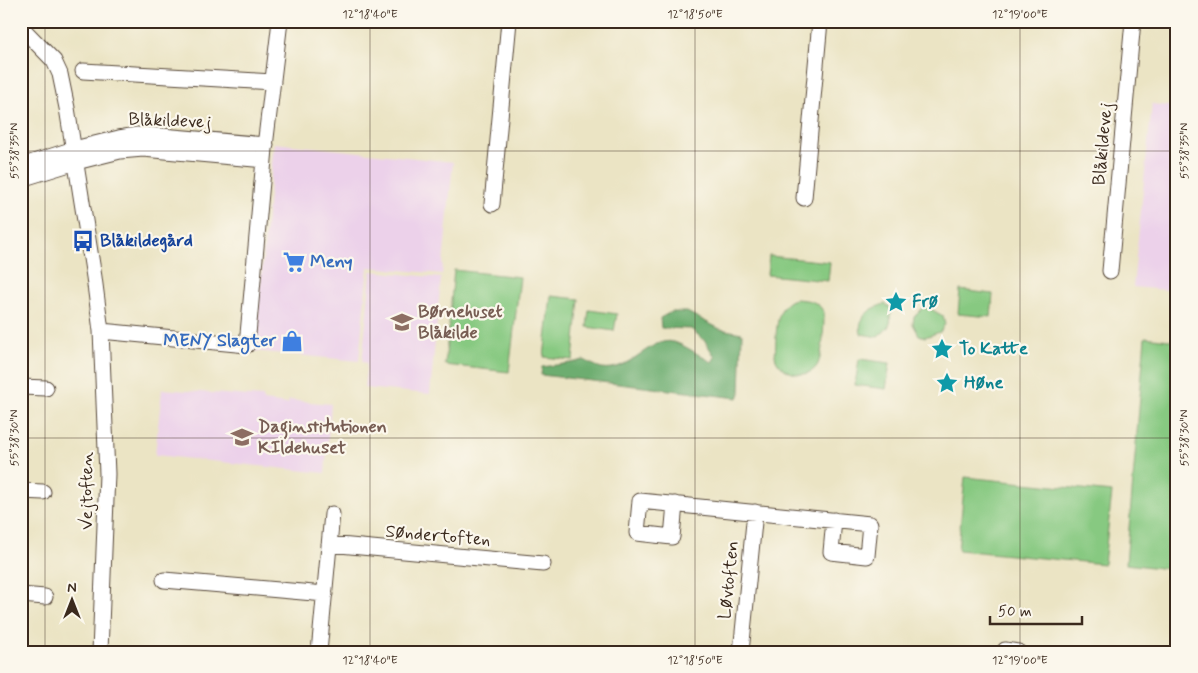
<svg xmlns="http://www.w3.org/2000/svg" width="1198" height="673" font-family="Mynerve,sans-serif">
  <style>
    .built { fill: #ecd1ea }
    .green { fill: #87c981; stroke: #617a50 }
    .forest { fill: #6dad6f; stroke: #546c46 }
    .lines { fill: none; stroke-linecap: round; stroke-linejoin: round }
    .minor-casing { stroke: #554637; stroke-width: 17 }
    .minor { stroke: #fff; stroke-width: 15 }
    .ticks { fill: none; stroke: #3b2a1e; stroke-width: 1; stroke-opacity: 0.45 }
    .labels { text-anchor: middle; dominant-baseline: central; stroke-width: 4.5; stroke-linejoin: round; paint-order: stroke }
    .street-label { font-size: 18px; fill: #3b2a1e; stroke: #fbf7ec }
    .transit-label { font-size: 18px; font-weight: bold; fill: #164399; stroke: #fbf7ec; text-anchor: start }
    .shop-label { font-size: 18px; font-weight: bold; fill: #366cbe; stroke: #fbf7ec; text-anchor: start }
    .culture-label { font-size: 18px; font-weight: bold; fill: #0d838f; stroke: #fbf7ec; text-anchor: start }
    .education-label { font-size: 18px; font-weight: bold; fill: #785e54; stroke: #fbf7ec; text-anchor: start }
    .neatline { fill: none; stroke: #3b2a1e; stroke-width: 2 }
    .ticks-label { font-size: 12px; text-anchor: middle; fill: #3b2a1e }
  </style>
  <rect width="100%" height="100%" fill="#fbf7ec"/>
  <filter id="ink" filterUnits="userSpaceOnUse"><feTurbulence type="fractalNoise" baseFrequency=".02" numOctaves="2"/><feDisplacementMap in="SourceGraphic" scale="10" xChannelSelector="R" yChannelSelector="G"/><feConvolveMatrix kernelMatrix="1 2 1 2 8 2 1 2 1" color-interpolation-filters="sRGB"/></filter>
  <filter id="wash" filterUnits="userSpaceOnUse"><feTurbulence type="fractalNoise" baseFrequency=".0096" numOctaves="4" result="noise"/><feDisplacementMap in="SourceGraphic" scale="20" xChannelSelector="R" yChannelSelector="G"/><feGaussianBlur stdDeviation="1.12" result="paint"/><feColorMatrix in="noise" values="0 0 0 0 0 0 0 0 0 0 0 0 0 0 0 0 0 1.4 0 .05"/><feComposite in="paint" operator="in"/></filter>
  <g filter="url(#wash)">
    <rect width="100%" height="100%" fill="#ebe4c4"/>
    <path class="built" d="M1152,104L1177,107V291L1133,287Z
      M274,143L453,162L442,274L368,267L359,361L254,351Z
      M371,271L441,278L430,394L364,388L367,363L362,362Z
      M162,389L263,397V401L288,404L289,400L331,404L325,473L155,455Z"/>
    <path class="green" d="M769,256L830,262L828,281L767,275Z
      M454,270L520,277L509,372L445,365Z
      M960,290L993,294L991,317L958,314Z
      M551,296L579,299L573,360L544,357Z
      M795,299C808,300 818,300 824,313C824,326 823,353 818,364C809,382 779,374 775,356C777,338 773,304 795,299Z
      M885,304L890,307L892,311L890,316C893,326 884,331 878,337L861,334C857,317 870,308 885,304Z
      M923,308H929L943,316L945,324L940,332L925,337L919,335L913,324L914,317Z
      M589,310L617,314L614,331L587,327Z
      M1145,337L1177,341V570L1126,564Z
      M859,359L890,363L886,389L855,385Z
      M965,477L1112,492L1104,564L958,550Z"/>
    <path class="forest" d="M671,312H687L720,329L742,333L740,393L738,398L541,375L542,367L571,363L584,360C589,362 596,367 602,368C629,373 651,336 673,342C684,344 701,357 712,362L715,357L705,341L691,329L661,328L660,318Z"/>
  </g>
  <g filter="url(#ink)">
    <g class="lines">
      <g class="minor-casing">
        <path id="minor" d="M21,27L54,61L60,74L67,108L94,277L101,331L107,474L100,652
          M83,71L273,82
          M21,166L74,149L119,138L137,135L162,136L266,145
          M21,179L76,162L120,151L143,149L264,160
          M804,198L820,21
          M492,204L509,21
          M1110,271L1133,21
          M101,331L247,345L266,138L280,21
          M21,387L46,388
          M21,491L43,492
          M675,504L672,537L637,533L640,501L870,524L867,556L831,552L834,520
          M329,544L543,564
          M164,580L325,594
          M21,595L45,597
          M319,652L332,514
          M741,652L755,512
          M1005,652V650L1018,652"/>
      </g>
      <use href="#minor" class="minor"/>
    </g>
  </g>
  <path class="ticks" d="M45,21V652M370,21V652M695,21V652M1020,21V652M21,151H1177M21,438H1177"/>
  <defs>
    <g id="bus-bare" transform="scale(1.725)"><path d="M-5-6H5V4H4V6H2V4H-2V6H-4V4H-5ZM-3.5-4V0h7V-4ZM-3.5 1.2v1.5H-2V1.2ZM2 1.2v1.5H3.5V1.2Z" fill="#1a4fb4" stroke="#fbf7ec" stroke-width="2.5" paint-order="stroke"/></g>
    <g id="supermarket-bare" transform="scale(1.725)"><path d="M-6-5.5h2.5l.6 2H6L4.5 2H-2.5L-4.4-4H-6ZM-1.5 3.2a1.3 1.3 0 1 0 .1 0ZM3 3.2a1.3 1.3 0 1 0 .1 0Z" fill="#3f7fe0" stroke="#fbf7ec" stroke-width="2.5" paint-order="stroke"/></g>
    <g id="sight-bare" transform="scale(1.725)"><path d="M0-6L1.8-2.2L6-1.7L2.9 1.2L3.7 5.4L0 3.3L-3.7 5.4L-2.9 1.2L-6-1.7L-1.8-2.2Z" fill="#0f9aa8" stroke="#fbf7ec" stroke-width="2.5" paint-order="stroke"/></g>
    <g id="school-bare" transform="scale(1.725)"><path d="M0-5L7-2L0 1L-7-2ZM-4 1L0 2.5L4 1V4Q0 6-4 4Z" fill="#8d6e63" stroke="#fbf7ec" stroke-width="2.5" paint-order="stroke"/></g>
    <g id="shop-bare" transform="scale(1.725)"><path d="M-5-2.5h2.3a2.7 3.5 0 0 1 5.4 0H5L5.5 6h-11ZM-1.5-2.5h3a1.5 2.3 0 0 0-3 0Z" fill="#3f7fe0" stroke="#fbf7ec" stroke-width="2.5" paint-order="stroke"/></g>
  </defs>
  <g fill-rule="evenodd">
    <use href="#bus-bare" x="83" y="241"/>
    <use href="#supermarket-bare" x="294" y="262"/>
    <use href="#sight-bare" x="896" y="302"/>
    <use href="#school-bare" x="402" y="322"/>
    <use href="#shop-bare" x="292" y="341"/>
    <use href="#sight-bare" x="942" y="349"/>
    <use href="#sight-bare" x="947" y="383"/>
    <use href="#school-bare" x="242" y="437"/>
  </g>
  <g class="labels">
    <g class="street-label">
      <text transform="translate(170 121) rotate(2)">Blåkildevej</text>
      <text transform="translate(1103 144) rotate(-85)">Blåkildevej</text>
      <text transform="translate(87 491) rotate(-90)">Vejtoften</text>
      <text transform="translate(438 536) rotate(5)">Søndertoften</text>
      <text transform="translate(729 580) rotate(-84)">Løvtoften</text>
    </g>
    <g class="transit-label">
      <text x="100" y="241">Blåkildegård</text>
    </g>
    <g class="shop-label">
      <text x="310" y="262">Meny</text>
      <text x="276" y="341" text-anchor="end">MENY Slagter</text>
    </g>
    <g class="culture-label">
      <text x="912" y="302">Frø</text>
      <text x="959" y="349">To Katte</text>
      <text x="964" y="383">Høne</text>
    </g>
    <g class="education-label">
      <text x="418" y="312">Børnehuset<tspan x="418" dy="21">Blåkilde</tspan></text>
      <text x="258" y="427">Daginstitutionen<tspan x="258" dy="21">KIldehuset</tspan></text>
    </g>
  </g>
  <rect width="1198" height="673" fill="none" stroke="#fbf7ec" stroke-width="55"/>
  <g transform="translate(72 600)" stroke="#fbf7ec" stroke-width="4" paint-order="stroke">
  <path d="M0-4L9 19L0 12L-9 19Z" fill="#3b2a1e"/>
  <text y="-8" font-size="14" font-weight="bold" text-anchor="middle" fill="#3b2a1e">N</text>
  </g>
  <path d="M990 616v8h92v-8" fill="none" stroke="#3b2a1e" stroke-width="2.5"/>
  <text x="998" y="616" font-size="15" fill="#3b2a1e" stroke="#fbf7ec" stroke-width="4" paint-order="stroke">50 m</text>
  <rect x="28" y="28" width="1142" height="618" class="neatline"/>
  <g class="ticks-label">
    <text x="370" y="18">12°18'40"E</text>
    <text x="695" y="18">12°18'50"E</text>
    <text x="1020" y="18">12°19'00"E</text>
    <text transform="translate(14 151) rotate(-90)" y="4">55°38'35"N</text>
    <text transform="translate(1184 151) rotate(-90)" y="4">55°38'35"N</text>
    <text transform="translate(14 438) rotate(-90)" y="4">55°38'30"N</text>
    <text transform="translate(1184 438) rotate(-90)" y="4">55°38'30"N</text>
    <text x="370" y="664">12°18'40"E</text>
    <text x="695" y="664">12°18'50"E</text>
    <text x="1020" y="664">12°19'00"E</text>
  </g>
</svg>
